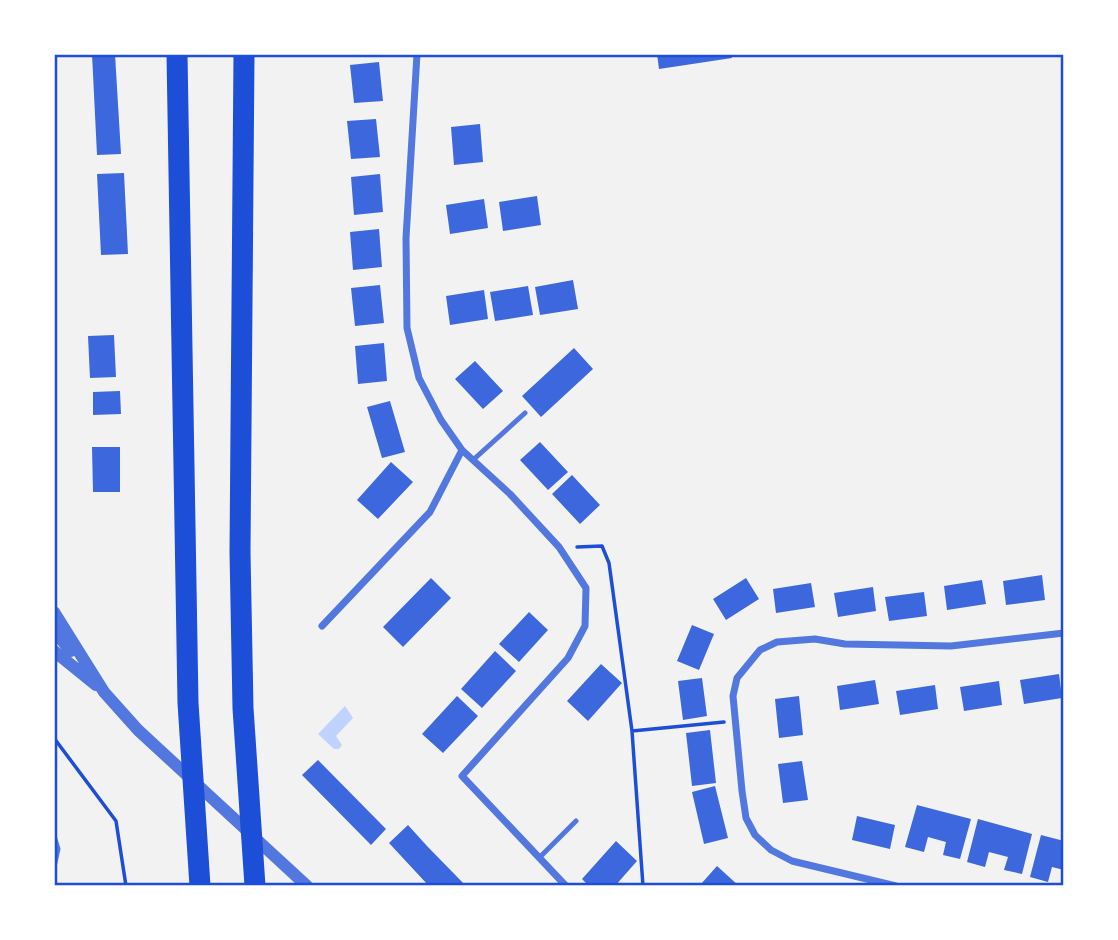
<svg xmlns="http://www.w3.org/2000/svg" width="1118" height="940" font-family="'Open Sans',sans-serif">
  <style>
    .water { fill: #bfd3fe }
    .building { fill: #3d67dc }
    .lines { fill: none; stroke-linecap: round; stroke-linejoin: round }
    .path { stroke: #1d4ed8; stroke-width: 3.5 }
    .service { stroke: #5277de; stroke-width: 5 }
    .minor { stroke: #5277de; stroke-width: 7 }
    .tertiary { stroke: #5277de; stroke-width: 12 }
    .motorway { stroke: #1d4ed8; stroke-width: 21 }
    .neatline { fill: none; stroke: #1d4ed8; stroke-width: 2.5 }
  </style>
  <rect width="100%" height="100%" fill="#f2f2f2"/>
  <path class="water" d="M345,706L353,718L336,736L342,745L339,749H334L318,734Z"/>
  <path class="building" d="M92,54H115L121,154L97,155Z
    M657,54H731L732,58L659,69Z
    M379,62L383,101L354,103L350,65Z
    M376,119L380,157L351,159L347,121Z
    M480,124L483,162L454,165L451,127Z
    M124,173L128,254L101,255L97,174Z
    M380,174L383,212L354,215L351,177Z
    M537,196L541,225L503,231L499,202Z
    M484,199L488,228L450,234L446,205Z
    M379,229L382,267L353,270L350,232Z
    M573,280L578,309L540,315L535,287Z
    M380,285L384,323L355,326L351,288Z
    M528,286L533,315L495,321L490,292Z
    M484,290L488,319L450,325L446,296Z
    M114,335L116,377L90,378L88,336Z
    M384,343L387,381L358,384L355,346Z
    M574,348L593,369L541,417L522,396Z
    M475,361L503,391L483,409L455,379Z
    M120,391L121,414L93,415V392Z
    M390,401L405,452L382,458L367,407Z
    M540,442L568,472L548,490L520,460Z
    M92,447H120V492H93Z
    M391,462L413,482L378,519L357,500Z
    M572,475L600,505L580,524L552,494Z
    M1042,575L1045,600L1006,605L1003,581Z
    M431,578L451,598L403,647L383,627Z
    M746,578L759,599L726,620L713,599Z
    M982,580L986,604L947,610L944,586Z
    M811,583L815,607L776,613L773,589Z
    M873,587L876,611L838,617L834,593Z
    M924,592L927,616L889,621L885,597Z
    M529,612L548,630L519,662L499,644Z
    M692,625L714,634L699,670L677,661Z
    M495,651L516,671L482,708L461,689Z
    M601,664L622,683L588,721L567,701Z
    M1059,674L1062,698L1024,704L1020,680Z
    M702,678L707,716L683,720L678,681Z
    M875,680L879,704L840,710L837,686Z
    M999,681L1002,705L964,711L960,687Z
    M935,685L938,709L900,715L896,691Z
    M457,696L478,716L443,753L422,734Z
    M799,696L803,735L779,738L775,699Z
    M710,730L716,783L692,786L686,733Z
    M318,760L386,829L371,845L302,775Z
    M802,761L808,800L783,803L778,764Z
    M715,786L728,838L704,844L692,792Z
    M917,805L971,819L960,859L943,855L946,842L928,837L924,852L905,847Z
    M857,816L895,825L890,849L852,840Z
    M978,819L1032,834L1022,874L1004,870L1008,857L989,852L985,867L967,862Z
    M408,825L427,846L466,886L428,885L389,843Z
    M1041,835L1064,841V870L1052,867L1048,882L1030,877Z
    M616,841L637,861L615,886H589L582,879Z
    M717,866L739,886L701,884Z"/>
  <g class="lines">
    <path class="path" d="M577,547L602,546L609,563L632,731L643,886
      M632,731L724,722
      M54,738L116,821L126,886"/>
    <path class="service" d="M473,460L525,413
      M54,836L58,849L54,867
      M539,858L576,821"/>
    <path class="minor" d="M417,54L406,238L407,328L419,378L441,420L462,450L510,494L559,547L586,588L585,626L568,658L462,776L566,886
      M322,626L430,512L462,450
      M896,886L792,861L771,850L755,835L746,818L742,791L733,696L737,678L760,650L777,642L815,639L845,644L951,646L1064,633"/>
    <path class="tertiary" d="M54,612L104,692L138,730L307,886
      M54,631L71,651
      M54,651L96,685"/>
    <path class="motorway" d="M177,54L188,703L200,886
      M244,54L240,552L243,708L255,886"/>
  </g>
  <rect width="1118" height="940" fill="none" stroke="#ffffff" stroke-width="112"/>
  <rect x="56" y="56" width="1006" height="828" class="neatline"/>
</svg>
